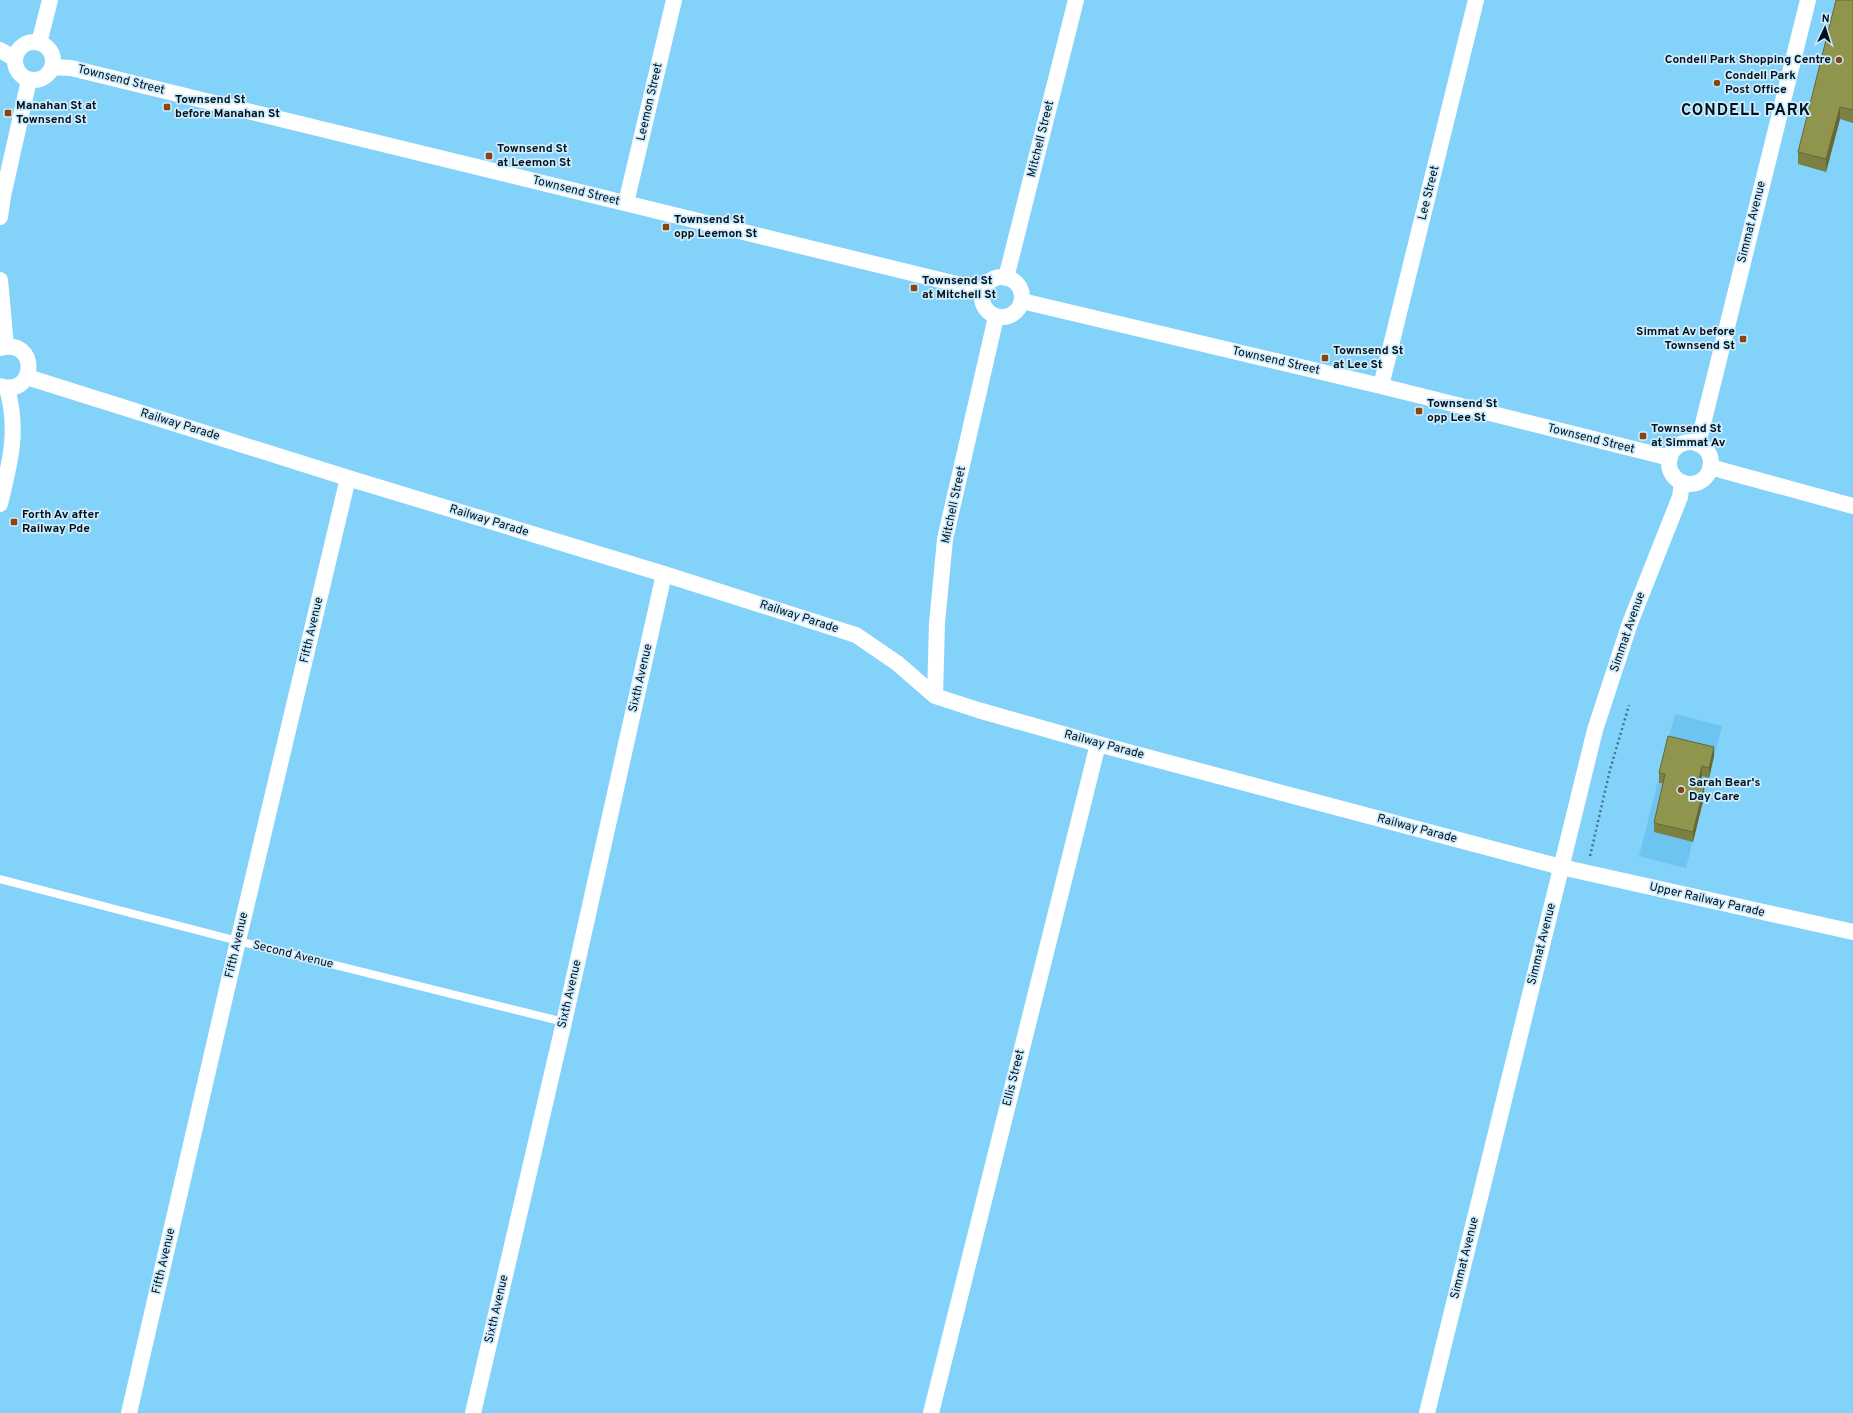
<svg xmlns="http://www.w3.org/2000/svg" width="1853" height="1413" font-family="Overpass,sans-serif">
  <style>
    .built { fill: #6dc4f0 }
    .lines { fill: none; stroke-linecap: round; stroke-linejoin: round }
    .path { stroke: #41718b; stroke-width: 2.5; stroke-dasharray: 2 3; stroke-linecap: butt }
    .service { stroke: #fff; stroke-width: 8 }
    .minor { stroke: #fff; stroke-width: 16 }
    .wall { fill: #7c8042 }
    .shaded-wall { fill: #656836 }
    .building { fill: #90954d; stroke: #656836 }
    .poi-dot { fill: #874514; stroke: #ceecfd; stroke-width: 1.5 }
    .labels { text-anchor: middle; dominant-baseline: central; stroke-width: 3.5; stroke-linejoin: round; paint-order: stroke }
    .poi-label { font-size: 12px; font-weight: bold; fill: #00111c; stroke: #ceecfd; text-anchor: start }
    .street-label { font-size: 12px; fill: #00111c; stroke: #ceecfd }
    .district-label { font-size: 16px; font-weight: bold; letter-spacing: 1px; fill: #00111c; stroke: #ceecfd }
  </style>
  <rect width="100%" height="100%" fill="#83d2fa"/>
  <path class="built" d="M1675,714L1722,726L1686,868L1639,856Z"/>
  <g class="lines">
    <path class="path" d="M1590,856L1610,770L1629,705"/>
    <path class="service" d="M0,879L238,941L564,1022"/>
    <path class="minor" d="M15 61a19 19 0 1 1 38 0a19 19 0 1 1-38 0Z
      M39,43L50,0
      M0,50L14,58
      M52,67L71,68L969,287L982,293
      M626,203L674,0
      M0,217L3,196L29,80
      M982 297a20 20 0 1 1 40 0a20 20 0 1 1-40 0Z
      M1006,278L1076,0
      M0,280L6,346
      M1022,301L1381,386L1670,458
      M0,348C39,337 37,398 0,386
      M27,377L348,478L664,574L856,635L897,663L935,696L978,710L1098,744L1561,867L1853,932
      M1381,386L1476,0
      M1669 463a21 21 0 1 1 42 0a21 21 0 1 1-42 0Z
      M1698,444L1808,0
      M1710,467L1853,506
      M0,504C10,462 19,432 7,388
      M935,696L937,623L945,539L996,317
      M129,1413L238,941L348,478
      M473,1413L564,1022L664,574
      M931,1413L1098,744
      M1427,1413L1595,730L1630,623L1680,497L1682,482"/>
  </g>
  <path class="wall" d="M1853,0V123L1840,119L1826,172L1798,164V152Z
    M1714,756L1709,778L1702,776L1699,786L1704,797L1693,842L1654,832V823L1663,783H1659V773Z"/>
  <path class="shaded-wall" d="M1840,107V119L1826,172V159Z
    M1714,747V756L1709,778V768Z
    M1702,766V776L1697,795V786Z
    M1704,787V797L1693,842V832Z"/>
  <path class="building" d="M1836,0H1853V110L1840,107L1826,159L1798,152Z
    M1668,736L1714,747L1709,768L1702,766L1697,786L1704,787L1693,832L1654,823L1665,774L1659,773Z"/>
  <g class="poi-dot">
    <circle cx="1839" cy="60" r="4"/>
    <circle cx="1717" cy="83" r="4"/>
    <rect x="163" y="103" width="8" height="8" rx="2"/>
    <rect x="4" y="109" width="8" height="8" rx="2"/>
    <rect x="485" y="152" width="8" height="8" rx="2"/>
    <rect x="662" y="223" width="8" height="8" rx="2"/>
    <rect x="910" y="284" width="8" height="8" rx="2"/>
    <rect x="1739" y="335" width="8" height="8" rx="2"/>
    <rect x="1321" y="354" width="8" height="8" rx="2"/>
    <rect x="1415" y="407" width="8" height="8" rx="2"/>
    <rect x="1639" y="432" width="8" height="8" rx="2"/>
    <rect x="10" y="518" width="8" height="8" rx="2"/>
    <circle cx="1681" cy="790" r="4"/>
  </g>
  <g class="labels">
    <g class="poi-label">
      <text x="1831" y="60" text-anchor="end">Condell Park Shopping Centre</text>
      <text x="1725" y="76">Condell Park<tspan x="1725" dy="14">Post Office</tspan></text>
      <text x="175" y="100">Townsend St<tspan x="175" dy="14">before Manahan St</tspan></text>
      <text x="16" y="106">Manahan St at<tspan x="16" dy="14">Townsend St</tspan></text>
      <text x="497" y="149">Townsend St<tspan x="497" dy="14">at Leemon St</tspan></text>
      <text x="674" y="220">Townsend St<tspan x="674" dy="14">opp Leemon St</tspan></text>
      <text x="922" y="281">Townsend St<tspan x="922" dy="14">at Mitchell St</tspan></text>
      <text x="1735" y="332" text-anchor="end">Simmat Av before<tspan x="1735" dy="14">Townsend St</tspan></text>
      <text x="1333" y="351">Townsend St<tspan x="1333" dy="14">at Lee St</tspan></text>
      <text x="1427" y="404">Townsend St<tspan x="1427" dy="14">opp Lee St</tspan></text>
      <text x="1651" y="429">Townsend St<tspan x="1651" dy="14">at Simmat Av</tspan></text>
      <text x="22" y="515">Forth Av after<tspan x="22" dy="14">Railway Pde</tspan></text>
      <text x="1689" y="783">Sarah Bear's<tspan x="1689" dy="14">Day Care</tspan></text>
    </g>
    <g class="street-label">
      <text transform="translate(121 80) rotate(14)">Townsend Street</text>
      <text transform="translate(650 102) rotate(-77)">Leemon Street</text>
      <text transform="translate(1041 139) rotate(-76)">Mitchell Street</text>
      <text transform="translate(576 191) rotate(14)">Townsend Street</text>
      <text transform="translate(1429 193) rotate(-76)">Lee Street</text>
      <text transform="translate(1752 222) rotate(-76)">Simmat Avenue</text>
      <text transform="translate(1276 361) rotate(13)">Townsend Street</text>
      <text transform="translate(180 425) rotate(17)">Railway Parade</text>
      <text transform="translate(1591 439) rotate(14)">Townsend Street</text>
      <text transform="translate(954 505) rotate(-78)">Mitchell Street</text>
      <text transform="translate(489 521) rotate(17)">Railway Parade</text>
      <text transform="translate(799 617) rotate(18)">Railway Parade</text>
      <text transform="translate(312 630) rotate(-77)">Fifth Avenue</text>
      <text transform="translate(1628 632) rotate(-71)">Simmat Avenue</text>
      <text transform="translate(641 678) rotate(-77)">Sixth Avenue</text>
      <text transform="translate(1104 745) rotate(15)">Railway Parade</text>
      <text transform="translate(1417 829) rotate(15)">Railway Parade</text>
      <text transform="translate(1707 900) rotate(13)">Upper Railway Parade</text>
      <text transform="translate(1542 944) rotate(-76)">Simmat Avenue</text>
      <text transform="translate(237 945) rotate(-77)">Fifth Avenue</text>
      <text transform="translate(293 955) rotate(14)">Second Avenue</text>
      <text transform="translate(570 994) rotate(-77)">Sixth Avenue</text>
      <text transform="translate(1014 1078) rotate(-76)">Ellis Street</text>
      <text transform="translate(1465 1258) rotate(-76)">Simmat Avenue</text>
      <text transform="translate(164 1261) rotate(-77)">Fifth Avenue</text>
      <text transform="translate(497 1309) rotate(-77)">Sixth Avenue</text>
    </g>
    <g class="district-label">
      <text x="1746" y="111">CONDELL PARK</text>
    </g>
  </g>
  <g transform="translate(1825 28) rotate(4)" stroke="#ceecfd" stroke-width="3" paint-order="stroke">
  <path d="M0-3L7 15L0 10L-7 15Z" fill="#00111c"/>
  <text y="-6" font-size="11" font-weight="bold" text-anchor="middle" fill="#00111c">N</text>
  </g>
</svg>
